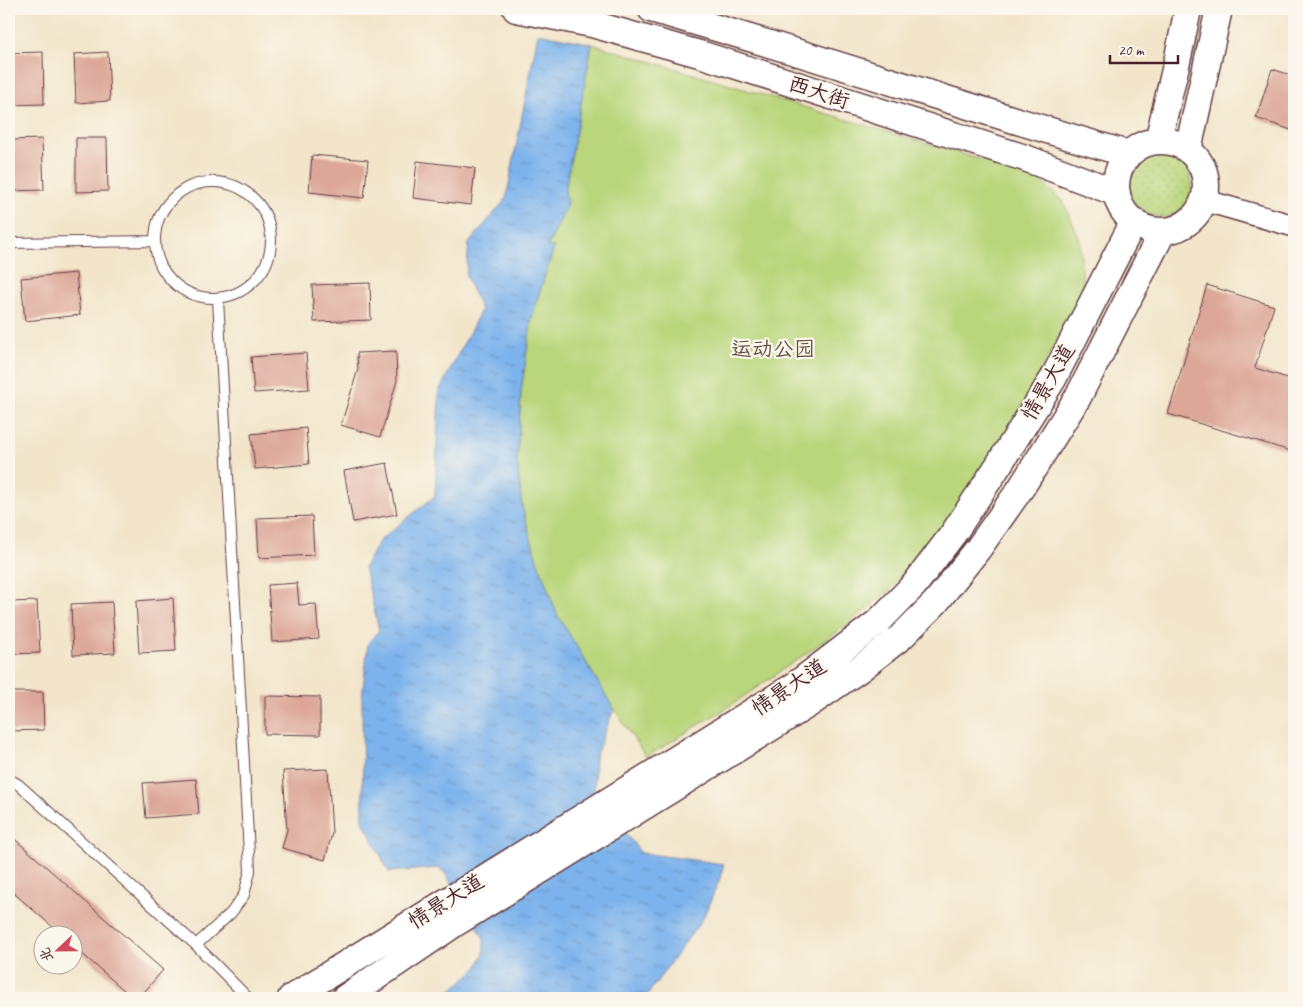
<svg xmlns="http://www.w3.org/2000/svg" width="1303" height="1007" font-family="Caveat,'LXGW WenKai TC',sans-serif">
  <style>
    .grass { fill: url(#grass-dots); stroke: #827a54 }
    .park { fill: #b9d67c; stroke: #827a54 }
    .water { fill: url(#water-ripples); stroke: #64698c }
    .building { fill: #dca799 }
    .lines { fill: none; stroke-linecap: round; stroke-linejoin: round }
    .service-casing { stroke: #633d43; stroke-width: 12 }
    .minor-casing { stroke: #633d43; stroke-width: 24 }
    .tertiary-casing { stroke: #633d43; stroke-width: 29 }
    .service { stroke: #fff; stroke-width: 10 }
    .minor { stroke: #fff; stroke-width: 21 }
    .tertiary { stroke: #fff; stroke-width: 26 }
    .labels { text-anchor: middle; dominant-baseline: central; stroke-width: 4.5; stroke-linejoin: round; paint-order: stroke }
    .street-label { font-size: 21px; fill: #4a1f2b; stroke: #fbf7ec }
    .park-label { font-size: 21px; fill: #664d3f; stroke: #fbf7ec }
  </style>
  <defs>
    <pattern id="grass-dots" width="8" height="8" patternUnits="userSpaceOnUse" patternTransform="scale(1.25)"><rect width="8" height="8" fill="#b9d67c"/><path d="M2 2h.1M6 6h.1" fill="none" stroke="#a1b76b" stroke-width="1.8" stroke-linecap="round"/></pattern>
    <pattern id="water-ripples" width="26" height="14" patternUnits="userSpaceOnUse" patternTransform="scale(1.25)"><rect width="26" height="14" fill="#7db3ec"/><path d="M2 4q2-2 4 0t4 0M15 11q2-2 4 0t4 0" fill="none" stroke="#6891bf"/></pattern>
  </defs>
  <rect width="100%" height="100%" fill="#fbf7ec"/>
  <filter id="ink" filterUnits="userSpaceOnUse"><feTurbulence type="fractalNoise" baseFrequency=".02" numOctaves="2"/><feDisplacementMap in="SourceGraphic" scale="10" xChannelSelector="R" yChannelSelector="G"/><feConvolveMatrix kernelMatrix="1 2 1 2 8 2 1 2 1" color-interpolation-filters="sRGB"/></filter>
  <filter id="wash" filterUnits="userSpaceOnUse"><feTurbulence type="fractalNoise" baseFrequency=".0096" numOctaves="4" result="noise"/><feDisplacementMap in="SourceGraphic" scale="20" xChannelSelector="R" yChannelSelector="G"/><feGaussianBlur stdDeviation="1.12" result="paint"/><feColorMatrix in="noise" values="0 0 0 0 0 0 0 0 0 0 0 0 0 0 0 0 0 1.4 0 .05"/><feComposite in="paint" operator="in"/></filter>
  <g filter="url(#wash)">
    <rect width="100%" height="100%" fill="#f2e5ca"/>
    <path class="grass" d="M1130 186a31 31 0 1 1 62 0a31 31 0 1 1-62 0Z"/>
    <path class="park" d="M592,44L1033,175L1063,201L1080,240L1083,291L1008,432L930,542L888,592L840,630L730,706L646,757L614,709L557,614L536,557L522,507L517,462L521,392L532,316L554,248H547L567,206L565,190Z"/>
    <path class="water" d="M538,33L592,44L565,190L567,206L547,247H554L532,316L521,392L517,462L522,507L536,557L557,614L614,709L595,757L594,793L641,853L724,864L719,881L703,918L645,998H436L454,988L477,968L484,953V938L445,873L438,868L389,872L363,821L362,698L368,643L379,630L364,567L380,540L435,496L439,391L481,310L466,276L469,243L506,199Z"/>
    <g id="blocks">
      <path class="building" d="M43,52L44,104L9,105V53Z
        M108,52L110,101L76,103L74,54Z
        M1272,69L1294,76V131L1256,118Z
        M76,138H107L108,191L76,192Z
        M42,139L44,190L11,191L10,140Z
        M312,155L368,160L364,198L309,192Z
        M417,161L475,168L471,205L413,198Z
        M76,273L80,315L25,321L21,278Z
        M370,283L371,320L314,322L312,285Z
        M1207,285L1274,306L1255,368L1294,380V452L1168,414Z
        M396,351L397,381L380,437L341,425L358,369L357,353Z
        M306,353L309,389L254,393L251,357Z
        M306,428L309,464L255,469L251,434Z
        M387,463L397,514L353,522L344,471Z
        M312,516L314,555L259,558L257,518Z
        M297,583L299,605L316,604L319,639L272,642L268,585Z
        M173,598L176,651L139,653L136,601Z
        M37,601L40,653L9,654V602Z
        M112,602L115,653L73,655L71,604Z
        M9,692H43L44,730L9,731Z
        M265,696L320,697V735L265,734Z
        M328,769L332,833L325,860L282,848L287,830L283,771Z
        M196,779L199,814L146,818L143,783Z
        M9,834L163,970L139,998H133L72,945V934H61L9,889Z"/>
    </g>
  </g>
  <g filter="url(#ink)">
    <use href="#blocks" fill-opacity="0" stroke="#633d43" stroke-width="1"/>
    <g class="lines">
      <g class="service-casing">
        <path id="service" d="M155 240a58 58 0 1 1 116 0a58 58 0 1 1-116 0Z
          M9,243L155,241
          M9,779L19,785L196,945L248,998
          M196,945L231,913L244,895L250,871L218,299"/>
      </g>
      <g class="minor-casing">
        <path id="minor" d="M1203,200L1294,226"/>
      </g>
      <g class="tertiary-casing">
        <path id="tertiary" d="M516,9L592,24L703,55L1025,158L1117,193
          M651,9C811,54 968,108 1128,154
          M1158,141L1178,57L1188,9
          M1116 186a45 45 0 1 1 90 0a45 45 0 1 1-90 0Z
          M1188,150L1219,9
          M291,998L794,686L878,622L915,584L953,534L996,469L1053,379L1134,221
          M345,998L454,924L809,704L861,668L901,637L936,602L978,549L1021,488L1078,397L1163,231"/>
      </g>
      <use href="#service" class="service"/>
      <use href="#minor" class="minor"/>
      <use href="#tertiary" class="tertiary"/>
    </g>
  </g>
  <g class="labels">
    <g class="street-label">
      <text transform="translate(819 92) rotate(18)">西大街</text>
      <text transform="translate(1048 382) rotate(-60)">情景大道</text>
      <text transform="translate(789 687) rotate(-34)">情景大道</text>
      <text transform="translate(446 901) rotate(-32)">情景大道</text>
    </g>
    <g class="park-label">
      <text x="773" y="349">运动公园</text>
    </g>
  </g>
  <rect width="1303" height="1007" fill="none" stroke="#fbf7ec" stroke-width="30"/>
  <g transform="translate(58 950) rotate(248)"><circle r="24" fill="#fbf7ec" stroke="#b4a19f"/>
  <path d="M0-4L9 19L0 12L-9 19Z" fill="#d1495b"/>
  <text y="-8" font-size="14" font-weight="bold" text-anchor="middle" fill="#4a1f2b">北</text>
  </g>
  <path d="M1110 55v8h68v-8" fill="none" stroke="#4a1f2b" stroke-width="2.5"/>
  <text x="1118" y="55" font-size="15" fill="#4a1f2b" stroke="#fbf7ec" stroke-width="4" paint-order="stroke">20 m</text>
</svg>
